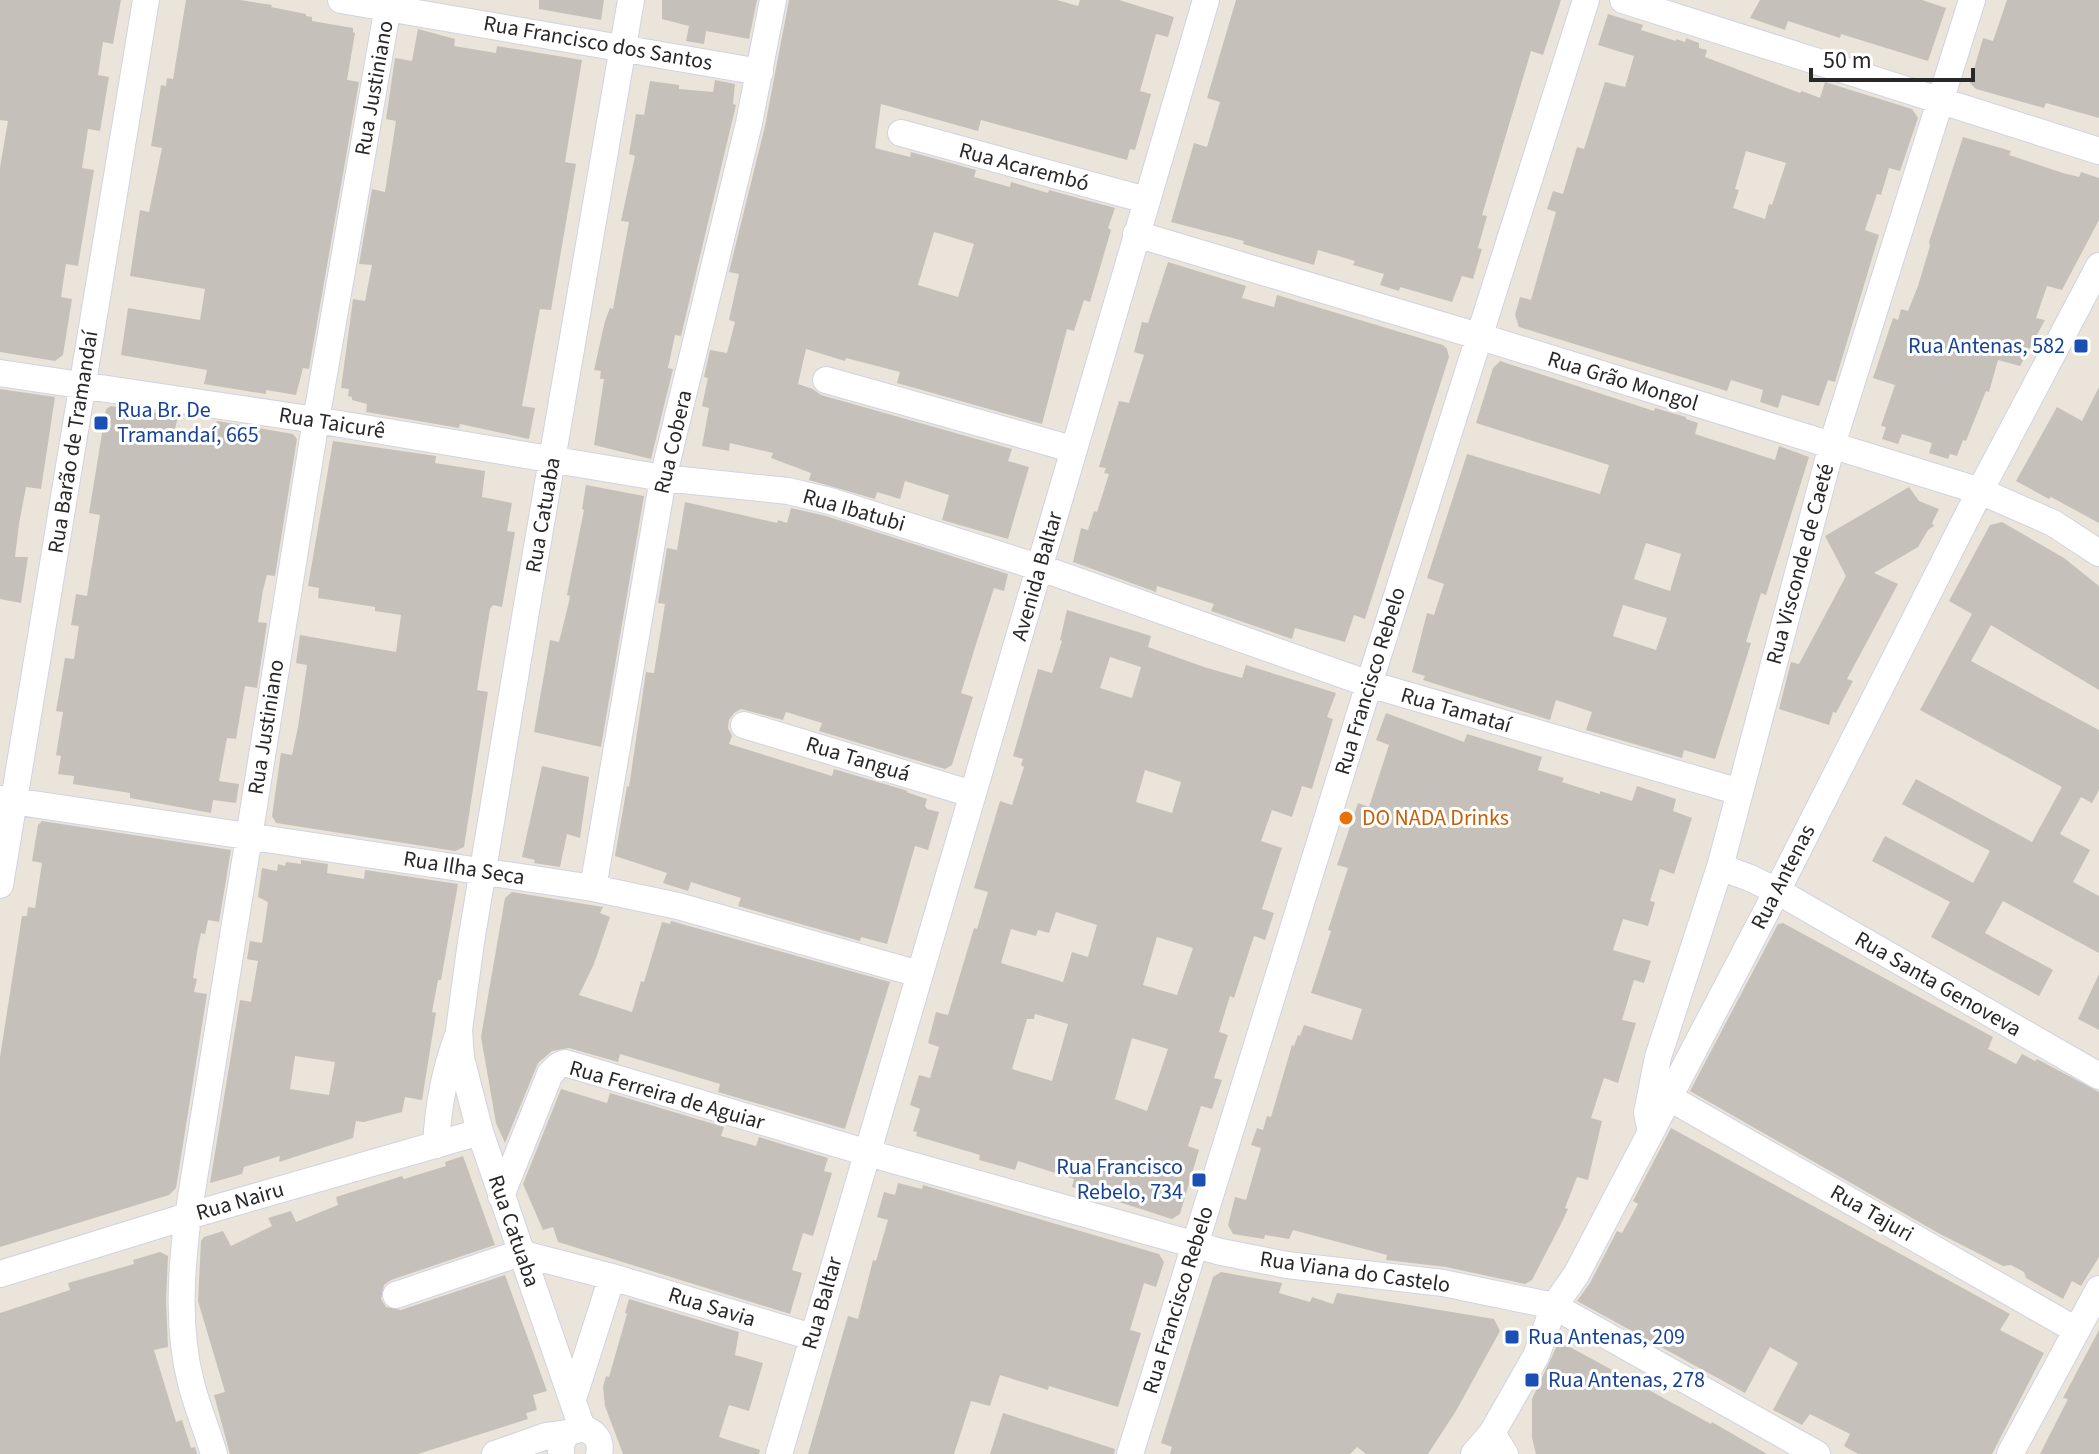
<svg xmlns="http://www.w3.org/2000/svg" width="2099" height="1454" font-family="'Source Sans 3',sans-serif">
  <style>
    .building { fill: #c5c1ba; fill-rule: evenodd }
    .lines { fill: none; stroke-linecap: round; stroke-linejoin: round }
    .minor-casing { stroke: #d0d3e0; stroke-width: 28 }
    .minor { stroke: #fff; stroke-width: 26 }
    .transit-dot { fill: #1a4fb4; stroke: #fff; stroke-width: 3 }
    .food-dot { fill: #e8710a; stroke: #fff; stroke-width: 3 }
    .labels { text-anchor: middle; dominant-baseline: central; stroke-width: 6; stroke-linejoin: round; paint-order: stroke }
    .street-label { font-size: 22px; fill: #282828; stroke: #fff }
    .transit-label { font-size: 22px; fill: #164399; stroke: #fff; text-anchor: start }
    .food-label { font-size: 22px; fill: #c56008; stroke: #fff; text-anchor: start }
  </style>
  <rect width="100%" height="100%" fill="#eae4db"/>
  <path class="building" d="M0,0H121L113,44L103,42L98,75L109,77L100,131L88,129L82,168L94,170L78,266L66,264L61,297L72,299L63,355L55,361L0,352V167L8,121L0,120Z
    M186,0H240L272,5L271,7L306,14V16L312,17V21L353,28V32L355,33L347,80L359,82L309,369L303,368L296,395L266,390V394L204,384L207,370L121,355L128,308L200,320L205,289L130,276L140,210L149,212L162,148L151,146L161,85L166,86L167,78L173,79Z
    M539,0H604L601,20L539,9Z
    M662,0H757L749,39L706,31L704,44L686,41L689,26L662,19Z
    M789,0H1057L1078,6L1080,0H1119L1174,17L1168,37L1156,34L1140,91L1151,94L1135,150L1130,149L1127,160L981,120L978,131L881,104L875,148L910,157L911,152L976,170L974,177L1010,187L1011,182L1048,193L1049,190L1115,208L1108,228L1111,230L1090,302L1084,300L1074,331L1067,329L1042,424L897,383L900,372L846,358L845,361L806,349L798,384L813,389L821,395L1012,449L1008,461L1029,467L1008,539L942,520L949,495L905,481L900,499L877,492L875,499L809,480L811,473L771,458L773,453L730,443L729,451L702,446L709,408L702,406L708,378L704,377L710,350L727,353L735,322L729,320L739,274L729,272L765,126ZM934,232L974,244L958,297L918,285Z
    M1236,0H1561L1543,55L1531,51L1482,215L1487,216L1478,248L1482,249L1473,279L1462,276L1452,302L1400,287L1399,291L1380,285L1384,274L1353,265L1355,261L1318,250L1314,265L1243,244L1244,241L1171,222L1194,143L1207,147L1220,102L1207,98Z
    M1760,0H1922L1946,8L1928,61L1841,34L1840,38L1788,21L1785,30L1750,18Z
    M2007,0H2099V118L2046,103L2044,108L1976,89L1970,83L1983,38L1993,41Z
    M1608,14L1643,25L1641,30L1676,41V39L1685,42L1686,38L1699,43V48L1707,50L1705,57L1800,93L1802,91L1820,98L1825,82L1912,109L1918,118L1900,171L1889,168L1881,195L1877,194L1865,230L1879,235L1835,382L1828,380L1819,406L1782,395L1778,408L1760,402L1763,390L1731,380L1727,391L1519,327L1515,315L1520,297L1531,300L1556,212L1547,209L1553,191L1563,194L1577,147L1584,149L1605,82L1625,87L1634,56L1598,45ZM1746,151L1786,163L1772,205L1769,204L1765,219L1733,208L1739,190L1735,189Z
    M418,29L455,39L454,46L496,53L497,46L582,60L565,162L576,164L551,310L540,309L522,406L535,408L529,439L460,424L459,428L366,412L367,404L352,400V397L348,396L349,389L341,388L353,299L365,301L372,265L359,264L372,189L385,192L396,121L386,119L395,58L412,61Z
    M715,80L735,84L733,104L736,105L681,336L675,335L668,368L673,369L651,459L594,445L604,379H600L601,371L594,370L605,321L610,308L613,309L629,222L621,221L635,156L629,154L636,114L644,115L650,81L679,85V89L713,92Z
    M1963,137L2011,151L2009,155L2063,173L2079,177L2081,172L2099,178V220L2062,290L2047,286L2036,318L2045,320L2020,366L1998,360L1989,392L1986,391L1966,441L1963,440L1957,456L1950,454L1948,459L1929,453L1932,443L1902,434L1898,444L1882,439L1886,427L1881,426L1895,385L1873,378L1893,318L1898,320L1901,309L1908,311L1918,286L1930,246L1929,242Z
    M1168,262L1246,286L1242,298L1274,307L1277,295L1443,345L1447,349L1449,357L1365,619L1354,615L1345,642L1295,628L1292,639L1211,611L1214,604L1157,586L1156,592L1073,562L1081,528L1088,530L1094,511L1097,512L1109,474L1104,473L1106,468L1099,467L1119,401L1129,403L1144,355L1134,352L1142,322L1148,323Z
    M1500,361L1654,411L1655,408L1686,417V419L1698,423L1695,434L1775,460L1779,446L1809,457L1766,595L1761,593L1746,642L1751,643L1715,759L1684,750L1682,758L1586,730L1592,712L1556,700L1550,720L1423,680L1425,676L1412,672L1427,613L1434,615L1444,584L1427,578L1467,454L1600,494L1609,465L1476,423L1493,368ZM1646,543L1681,554L1670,591L1634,579ZM1623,605L1667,618L1656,650L1613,636Z
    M2099,387V523L2051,497L2049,499L2016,481L2057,407L2082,421Z
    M0,389L55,397L41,489L26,487L19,524L15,557H28L21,603L0,599Z
    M111,406L178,416L175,429L215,436L217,421L293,434L297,439L275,576L267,575L263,590L258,622L267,623L257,688L245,686L236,739L227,738L219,781L239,784L236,803L213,800L211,813L130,798V793L73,784L74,776L58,774L61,756L56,755L63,712L56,711L65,658L74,659L79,626L71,625L76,594L87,596L100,515L89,513L106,409Z
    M333,441L436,456L435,463L485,471L482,497L512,503L507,531L515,532L502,607L493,605L490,609L477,690L488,692L464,847L455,851L276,823L272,816L281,753L292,755L298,727L307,665L296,663L300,635L396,652L401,615L375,611V607L318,598L319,588L308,586Z
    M586,485L644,496L601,747L534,732L550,640L559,642L568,606L570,596L567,595L584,510L582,509Z
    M1909,487L1919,501L1939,509L1932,523L1934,526L1928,530L1918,547L1874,573L1898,584L1847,679L1853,681L1836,713L1833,712L1829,725L1779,709L1791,662L1799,664L1846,576L1825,536Z
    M685,502L777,523L778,520L787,523L791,508L826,516L1008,574L1004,591L994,588L978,638L961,693L973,697L952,765L945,769L819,731L822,723L786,712L783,720L741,709L734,713L729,720L728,728L732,736L729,744L832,776L834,769L908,791L906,792L927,799L925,806L927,809L939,812L928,850L915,846L887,944L861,937L860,941L738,906L741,898L691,882L688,891L663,883L667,873L615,856L627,786L629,787L646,672L654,673L665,604L658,603L667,548L677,550Z
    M2002,522L2064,558L2099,586V690L1991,625L1971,661L2099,730V790L2092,803L2081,797L2060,834L2090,850L2073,882L2099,896V953L2003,901L1985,933L2053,970L2039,996L1931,937L1950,902L1872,861L1885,836L1973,883L1990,851L1902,804L1916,779L2032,842L2062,787L1920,710L1972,614L1949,601L1990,525Z
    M1067,610L1151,636L1148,647L1204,667L1242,678L1246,665L1336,693L1327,717L1333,719L1312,789L1302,786L1292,817L1272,810L1261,841L1282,848L1262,909L1274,913L1265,940L1254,936L1234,998L1230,996L1219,1032L1228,1035L1214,1078L1222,1080L1212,1109L1201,1106L1188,1146L1199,1150L1180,1214L1172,1219L1072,1187L1074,1179L1018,1161L1015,1170L979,1160L980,1155L916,1136L917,1132L913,1131L920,1109L910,1105L919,1075L930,1078L939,1047L928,1043L936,1012L948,1015L974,928L977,929L988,892L974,888L1000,801L1012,805L1024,767L1021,765L1023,759L1013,756L1038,669L1052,673L1062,641L1060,640ZM1110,657L1141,667L1132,698L1100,688ZM1145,770L1181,782L1172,813L1136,802ZM1056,912L1097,925L1088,957L1072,952L1063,982L1001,963L1011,929L1036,936L1038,930L1049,933ZM1157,937L1193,948L1177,995L1143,985ZM1035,1014L1068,1024L1052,1081L1012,1069L1027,1019H1034ZM1132,1038L1168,1049L1147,1111L1115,1099Z
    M1386,713L1464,742L1467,734L1542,757L1538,770L1564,778L1562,782L1600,794V791L1632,801L1637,786L1676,799L1673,811L1692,818L1674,874L1660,869L1650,901L1655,902L1648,926L1623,919L1613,950L1651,961L1644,983L1634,980L1622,1020L1636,1023L1618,1083L1604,1078L1591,1118L1602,1121L1588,1180L1577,1177L1565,1208L1568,1209L1561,1224L1532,1280L1525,1284L1446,1267L1386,1260L1387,1255L1293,1230L1289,1239L1265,1235L1264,1239L1233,1234L1228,1225L1235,1197L1246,1200L1261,1148L1251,1145L1257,1128L1263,1130L1267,1116L1271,1117L1292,1045L1294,1046L1298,1035L1300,1036L1304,1025L1352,1040L1362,1009L1311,993L1331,931L1328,930L1348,868L1337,865L1358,803L1369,807L1389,745L1376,740Z
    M542,766L589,777L580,838L567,834L560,867L534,863L535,860L522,857Z
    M42,821L231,850L219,922L208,920L205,934L201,933L197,952L193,978L197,979L194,992L207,994L176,1188L169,1195L0,1247V1057L22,916H27L28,907L35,908L42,863L32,861L38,825Z
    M301,860L328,864L327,873L364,879L365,870L458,884L441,980H438L432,1012L436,1013L422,1100L405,1097L402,1112L364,1122L356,1121L353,1138L279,1162L280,1156L244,1167L242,1174L210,1183L240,1000L251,1002L258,961L247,959L250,941L262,943L268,902L258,897L262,868L277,871L278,864L285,866L286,862L301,864ZM295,1056L335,1062L329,1095L290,1089Z
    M512,892L603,907L600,913L610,917L594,964L579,995L632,1012L641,981L644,982L662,922L670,924L671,921L890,982L845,1129L718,1092L720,1084L620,1054L618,1062L569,1048L552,1051L538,1063L505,1143L496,1123L481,1037L505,898Z
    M1783,923L1993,1037L1988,1049L2016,1064L2022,1054L2035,1061L2037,1059L2099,1092V1257L2081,1286L2072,1281L2063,1299L2026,1278L2024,1272L2011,1265L2003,1266L1940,1234L1690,1091L1778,924Z
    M2099,974V1030L2078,1019Z
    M561,1089L607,1103L610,1093L724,1127L721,1136L756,1146L759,1137L828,1158L824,1171L832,1173L813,1236L803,1233L792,1270L802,1273L790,1314L558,1242L553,1227L543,1230L523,1184Z
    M1671,1128L2010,1314L2000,1330L2044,1353L1992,1454H1858L1844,1446L1850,1434L1810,1414L1802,1425L1773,1410L1798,1363L1770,1347L1745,1393L1577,1301L1590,1283L1617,1231L1622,1233L1638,1204L1633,1201Z
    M463,1156L495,1245L391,1280L384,1285L381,1299L386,1307L401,1310L505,1275L547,1391L533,1395L537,1410L526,1413L528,1419L418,1454H230L214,1395L225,1392L198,1301L201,1241L204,1237L223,1231L231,1246L272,1226L268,1218L291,1211L296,1222L338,1205L336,1197L402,1176L404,1179L446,1166L445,1162Z
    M898,1183L922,1189L923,1185L1159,1254L1164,1262L1156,1287L1144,1283L1130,1330L1141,1333L1118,1407L1049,1386L1048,1390L1000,1375L990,1406L971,1401L954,1454H808L848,1316L858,1319L873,1260L876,1261L888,1220L877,1217L884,1192L895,1195Z
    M160,1252L168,1256L166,1300L168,1347L154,1350L176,1422L182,1420L191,1448L195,1447L197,1454H0V1313L70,1290L68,1283L134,1264L133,1260Z
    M1221,1272L1282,1283L1279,1293L1310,1302L1312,1297L1333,1304L1337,1293L1494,1319L1500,1331L1456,1411L1428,1454H1366L1357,1447L1350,1454H1170L1172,1447L1161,1443L1213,1277Z
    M629,1299L739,1332L735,1355L763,1363L749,1411L729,1405L719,1437L760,1450L759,1454H623L605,1406L603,1387L606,1376L609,1377L627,1314L625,1313Z
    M2099,1330V1454H2040L2068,1399L2063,1398Z
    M1559,1341L1711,1424L1712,1422L1767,1454H1536L1532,1438V1399Z
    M1003,1413L1115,1449L1114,1454H990Z"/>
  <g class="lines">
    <g class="minor-casing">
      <path id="minor" d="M341,0L760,72
        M1623,0L2099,151
        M901,133L1146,200
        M1136,234L1478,336L1980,491L2053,523L2099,553
        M0,373L316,420L663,478L788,491L830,501L1041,568L1369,684L1740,792
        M826,380L1072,449
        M744,725L972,794
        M0,799L593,888L678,906L919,974
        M1720,867L1750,878L1777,891L2099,1076
        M0,885L146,0
        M593,888L663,478L749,123L773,0
        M1668,1097L2076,1330
        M1650,1127L1647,1113L1658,1057L1720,867L1832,445L1972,0
        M436,1145C438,1107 444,1073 457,1038
        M501,1196L550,1074L558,1066L565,1063L868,1153L1221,1252L1287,1265L1443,1283L1554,1306L1817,1454
        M0,1274L188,1216L480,1132
        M396,1295L520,1253L612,1277L812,1337
        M573,1399L612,1277
        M582,1428L480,1132L461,1058L459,1030L471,942L526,611L631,0
        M1492,1433L1505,1454
        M214,1454C207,1430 197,1407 191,1383C177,1328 181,1271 188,1216L316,420L389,0
        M495,1454L546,1436L567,1433
        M561,1454V1444L567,1433L582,1428C595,1432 602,1440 599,1454
        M779,1454L1206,0
        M1130,1454L1369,684L1586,0
        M1474,1454L1492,1433L1536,1356L1554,1306L1576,1275L1777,891L1980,491L2099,266
        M2010,1454L2099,1289"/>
    </g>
    <use href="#minor" class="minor"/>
  </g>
  <g class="transit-dot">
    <rect x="2073" y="338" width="16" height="16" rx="4"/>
    <rect x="93" y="415" width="16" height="16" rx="4"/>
    <rect x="1191" y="1172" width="16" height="16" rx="4"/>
    <rect x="1504" y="1329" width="16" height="16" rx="4"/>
    <rect x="1524" y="1372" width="16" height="16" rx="4"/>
  </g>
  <circle class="food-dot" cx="1346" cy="818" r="8"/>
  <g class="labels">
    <g class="street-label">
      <text transform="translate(598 43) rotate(10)">Rua Francisco dos Santos</text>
      <text transform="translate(374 88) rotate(-80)">Rua Justiniano</text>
      <text transform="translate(1024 167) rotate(15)">Rua Acarembó</text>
      <text transform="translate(1623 381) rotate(17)">Rua Grão Mongol</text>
      <text transform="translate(332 423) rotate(9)">Rua Taicurê</text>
      <text transform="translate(73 442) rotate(-81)">Rua Barão de Tramandaí</text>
      <text transform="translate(673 442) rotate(-77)">Rua Cobera</text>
      <text transform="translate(854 510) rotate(16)">Rua Ibatubi</text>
      <text transform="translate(543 515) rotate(-80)">Rua Catuaba</text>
      <text transform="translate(1800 564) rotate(-75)">Rua Visconde de Caeté</text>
      <text transform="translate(1037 576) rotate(-74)">Avenida Baltar</text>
      <text transform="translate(1370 681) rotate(-73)">Rua Francisco Rebelo</text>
      <text transform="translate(1456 710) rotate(16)">Rua Tamataí</text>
      <text transform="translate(266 727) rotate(-81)">Rua Justiniano</text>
      <text transform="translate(858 759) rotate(17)">Rua Tanguá</text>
      <text transform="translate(464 868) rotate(9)">Rua Ilha Seca</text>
      <text transform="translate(1783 877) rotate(-63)">Rua Antenas</text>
      <text transform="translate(1938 984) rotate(30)">Rua Santa Genoveva</text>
      <text transform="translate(667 1095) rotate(16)">Rua Ferreira de Aguiar</text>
      <text transform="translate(240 1201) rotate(-16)">Rua Nairu</text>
      <text transform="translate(1872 1213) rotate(30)">Rua Tajuri</text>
      <text transform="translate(514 1231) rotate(71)">Rua Catuaba</text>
      <text transform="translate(1355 1272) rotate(8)">Rua Viana do Castelo</text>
      <text transform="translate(1178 1300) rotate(-73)">Rua Francisco Rebelo</text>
      <text transform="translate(822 1303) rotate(-74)">Rua Baltar</text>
      <text transform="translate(712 1307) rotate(17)">Rua Savia</text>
    </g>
    <g class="transit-label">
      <text x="2065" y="346" text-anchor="end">Rua Antenas, 582</text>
      <text x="117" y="410">Rua Br. De<tspan x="117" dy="25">Tramandaí, 665</tspan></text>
      <text x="1183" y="1167" text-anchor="end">Rua Francisco<tspan x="1183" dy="25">Rebelo, 734</tspan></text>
      <text x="1528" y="1337">Rua Antenas, 209</text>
      <text x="1548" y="1380">Rua Antenas, 278</text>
    </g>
    <g class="food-label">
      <text x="1362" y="818">DO NADA Drinks</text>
    </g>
  </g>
  <path d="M1811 68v12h162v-12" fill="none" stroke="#282828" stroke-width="4"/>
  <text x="1823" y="68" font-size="24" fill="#282828" stroke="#ffffff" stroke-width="6" paint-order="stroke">50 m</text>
</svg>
